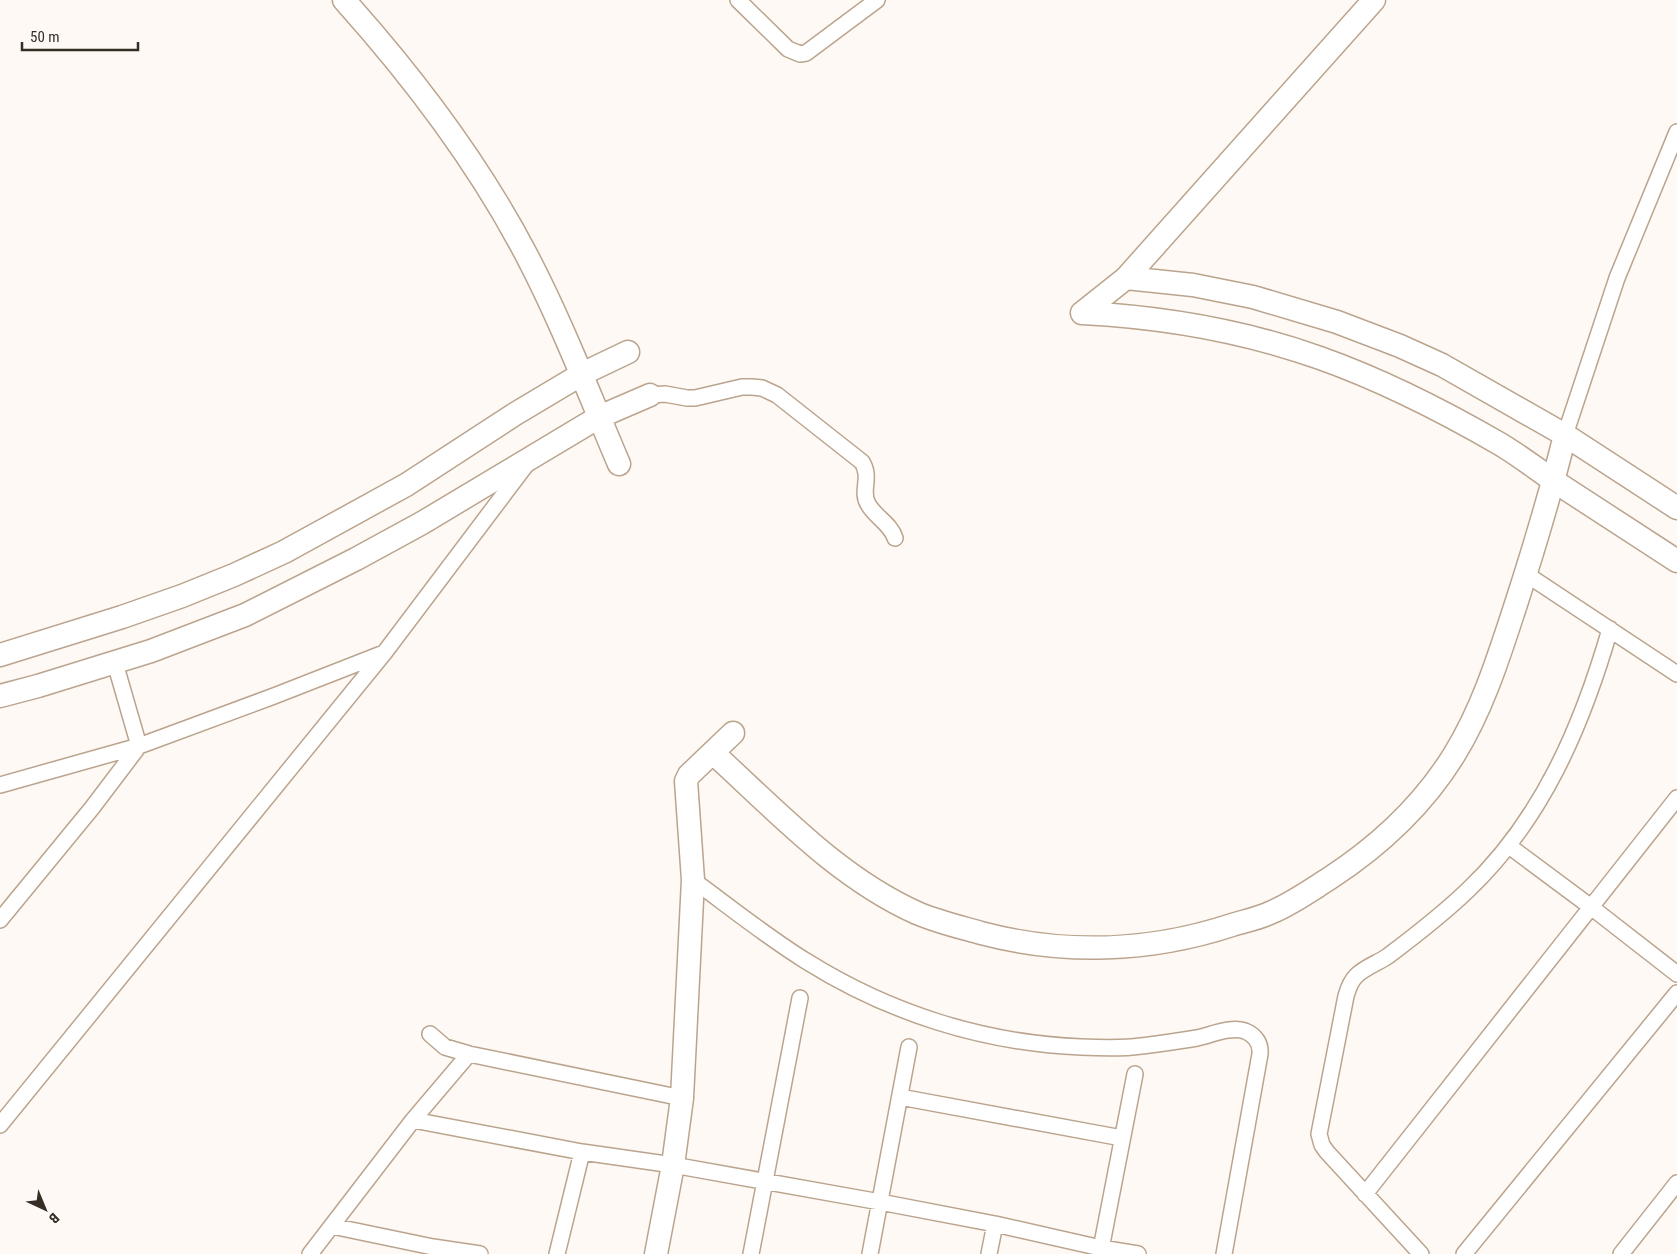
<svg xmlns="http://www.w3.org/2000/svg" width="1677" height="1254" font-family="'Roboto Condensed',sans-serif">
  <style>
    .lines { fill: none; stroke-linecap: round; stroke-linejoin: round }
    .street-casing { stroke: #bba48e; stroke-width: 18 }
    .secondary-casing { stroke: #bba48e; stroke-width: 25 }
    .street { stroke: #fff; stroke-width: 15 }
    .secondary { stroke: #fff; stroke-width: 22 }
  </style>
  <rect width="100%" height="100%" fill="#fef9f4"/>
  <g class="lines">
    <g class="street-casing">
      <path id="street" d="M738,0L788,49L800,54L806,53L877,0
        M650,395L665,394L687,398H695L742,387H752L762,388L777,395L862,462C872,478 860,491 868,504C875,517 891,524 895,538
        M1565,435L1617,278L1677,132
        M1526,574L1677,674
        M0,785L139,746L274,696L384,653
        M1509,846L1591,907L1677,974
        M693,880C730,907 767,937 806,961C889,1013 983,1043 1081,1047C1101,1048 1121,1049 1141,1046C1159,1044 1178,1041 1197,1038C1211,1035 1231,1026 1245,1031C1255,1035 1261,1043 1260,1054L1224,1254
        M0,920L92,808L139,746L115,663
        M430,1034L445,1047L469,1054L682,1098
        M469,1054L413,1120L582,1152L673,1165L880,1202L995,1224L1101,1248L1138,1254
        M900,1097L1122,1138
        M0,1125L385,652L526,465
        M1365,1194L1677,798
        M332,1226L433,1247L480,1254
        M310,1254L413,1120
        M557,1254L582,1152
        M751,1254L800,998
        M870,1254L909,1047
        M989,1254L995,1224
        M1100,1254L1135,1074
        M1421,1254L1327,1152L1322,1145L1319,1134L1346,996C1348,989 1351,981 1356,976C1365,967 1378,963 1388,956C1416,935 1443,914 1468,890C1542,820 1582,726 1610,629
        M1464,1254L1677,993
        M1621,1254L1677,1183"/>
    </g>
    <g class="secondary-casing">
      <path id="secondary" d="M344,0C413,77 479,164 527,256C562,323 589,394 619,464
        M1126,278L1193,285L1253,297L1337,322L1400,346L1442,365L1565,435L1677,508
        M1082,313C1162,317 1244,331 1320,358C1382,380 1443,411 1500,444C1520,456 1538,470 1557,483C1597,509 1637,535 1677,561
        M1082,313L1126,278L1374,0
        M0,655L122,617L182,596L234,575L284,552L406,485L515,414L582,374L628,352
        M0,696L38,686L151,651L245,615L356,559L422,523L599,417L650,395
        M713,753C777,811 837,877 917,913C938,922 960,927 981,933C1064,955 1150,952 1232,925C1245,921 1260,918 1272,912C1293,903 1311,890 1330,878C1379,846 1423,805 1454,755C1483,708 1499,656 1516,604C1534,548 1551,492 1565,435
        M656,1254L673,1165L682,1098L693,880L686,781L689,775L733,733"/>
    </g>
    <use href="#street" class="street"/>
    <use href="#secondary" class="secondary"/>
  </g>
  <g transform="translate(45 1209) rotate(136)" stroke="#fef9f4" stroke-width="4" paint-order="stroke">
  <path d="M0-4L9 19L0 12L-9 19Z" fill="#362d24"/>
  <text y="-8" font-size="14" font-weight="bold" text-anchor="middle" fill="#362d24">B</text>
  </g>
  <path d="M22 42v8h116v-8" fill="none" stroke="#362d24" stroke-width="2.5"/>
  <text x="30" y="42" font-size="15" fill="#362d24" stroke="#fef9f4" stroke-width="4" paint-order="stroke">50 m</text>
</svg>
